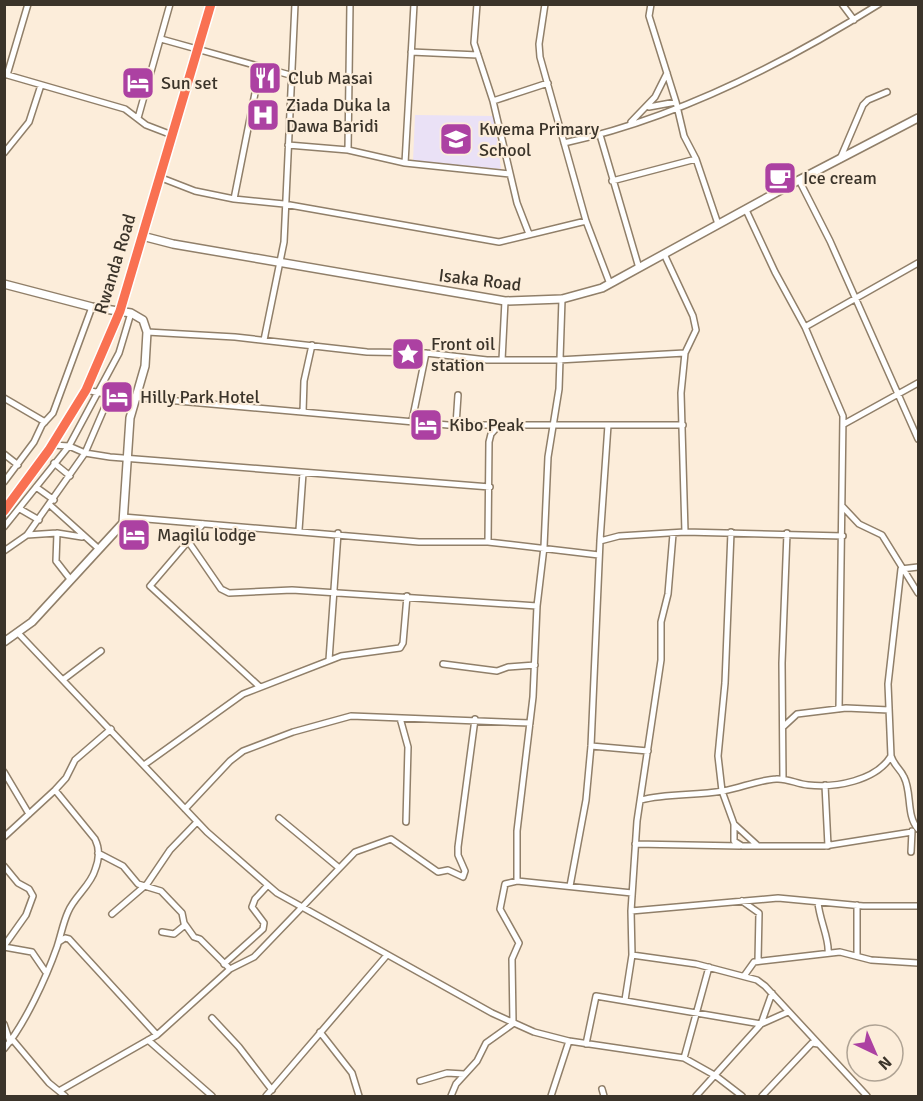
<svg xmlns="http://www.w3.org/2000/svg" width="923" height="1101" font-family="Signika,sans-serif">
  <style>
    .education { fill: #eae1f6 }
    .lines { fill: none; stroke-linecap: round; stroke-linejoin: round }
    .street-casing { stroke: #907f69; stroke-width: 8 }
    .secondary-casing { stroke: #907f69; stroke-width: 10 }
    .highway-casing { stroke: #fff; stroke-width: 12 }
    .street { stroke: #fff; stroke-width: 5 }
    .secondary { stroke: #fff; stroke-width: 7 }
    .highway { stroke: #f97152; stroke-width: 9 }
    .labels { text-anchor: middle; dominant-baseline: central; stroke-width: 4.5; stroke-linejoin: round; paint-order: stroke }
    .poi-label { font-size: 18px; fill: #3b342a; stroke: #fcedda; text-anchor: start }
    .street-label { font-size: 18px; fill: #3b342a; stroke: #fcedda }
  </style>
  <rect width="100%" height="100%" fill="#fcedda"/>
  <path class="education" d="M415,115L494,116L501,169L413,161Z"/>
  <g class="lines">
    <g class="street-casing">
      <path id="street" d="M477,4L474,43L493,101L517,203L529,234
        M545,4L539,44L540,57L586,221L610,284
        M651,4L649,16L676,102L684,136L696,159L718,224
        M842,4L854,20
        M161,39L290,75
        M411,52L478,55
        M4,74L125,109L146,125L172,135
        M7,75L28,4
        M493,101L548,83
        M649,107L676,102
        M138,118L170,4
        M631,122L655,97L667,73
        M600,135L639,268
        M564,143C672,120 785,63 879,4
        M288,145L348,150L405,163L510,174
        M348,150L350,4
        M4,153L29,122L41,85
        M840,159L863,105L868,100L887,92
        M405,163L414,4
        M159,177L195,191L234,199L284,204L499,242L586,221
        M799,180L830,241L918,439
        M612,181L696,159
        M234,199L260,68
        M746,210L775,272L805,327L843,416L839,709
        M664,254L693,316L696,330L685,353L681,393L685,532
        M805,327L918,263
        M147,332L235,337L367,352L426,353L487,360H558L685,353
        M264,340L284,242L295,4
        M502,360L505,301
        M86,390L110,395L448,425H683
        M4,398L45,422
        M303,412L304,381L312,345
        M412,421L426,353
        M844,424L918,383
        M456,425L458,395
        M53,445L69,446L85,453L110,457L490,487
        M4,454L18,465
        M54,463L70,476
        M4,482L34,442L42,425L53,413L92,307
        M36,487L54,500
        M50,505L99,549
        M843,507L859,524L882,535L918,593
        M20,509L39,520
        M123,517L419,542H488L599,555
        M203,524L150,586L260,687
        M4,527L69,446L119,353L131,313
        M299,530L303,473
        M731,532L725,683L718,756L722,791L734,824V841L742,846H824L912,832
        M57,533L82,537
        M27,535L57,533L56,561L70,579
        M188,541L221,589L229,593L292,590L537,606
        M600,541L619,536L685,532L843,536
        M488,542L489,442L491,434L499,425
        M4,551L27,535L85,453L110,395
        M918,567L901,569L888,684L891,756C894,766 900,768 904,777C912,792 906,816 918,829
        M19,634L207,832L277,893L492,1013L534,1032L569,1041L684,1058L716,1076L742,1096
        M329,660L338,533
        M443,664L497,671L508,667L535,665
        M64,679L101,651
        M400,718L408,747L406,822
        M783,727L797,714L846,708L889,710
        M591,746L648,751
        M144,765L243,694L341,656L400,648L403,643L407,596
        M4,772L29,814
        M783,779L782,663L787,533
        M825,785L828,846
        M641,800C667,793 695,796 723,791C741,788 758,780 776,779C787,778 797,784 808,785C835,788 876,781 891,756
        M185,809L230,761L243,751L293,732L351,716L530,723
        M279,818L338,867
        M734,824L757,845
        M4,837L55,790L66,778L75,760L111,729
        M635,844L740,846
        M911,852L912,831
        M98,853L123,866L138,884L161,891L182,913L184,923L194,937L200,939L230,969
        M4,866L18,883L29,889L33,896L26,915L4,946
        M517,881V831L533,697L537,606L544,547L548,457L559,389L562,299
        M570,886L586,800L591,746L600,541L608,425
        M742,901L759,913L758,961
        M818,902C819,919 830,940 828,953
        M857,905V955
        M631,911L778,898L863,906H918
        M112,914L147,884L170,850L197,822
        M162,932L174,934L185,925
        M59,942L65,938L69,939L157,1035
        M4,947L32,952L45,971
        M632,955L696,964L757,980L765,986L867,1096
        M224,964L263,929L264,923L252,907L255,899L267,886
        M744,976L754,962L840,952L871,960L918,963
        M625,1000L632,955L631,911L637,821L661,660V622L668,594L673,534
        M212,1018L239,1047L272,1090
        M513,1022L512,959L519,943L500,909L505,884L517,881L632,893
        M4,1024L10,1042
        M320,1032L352,1073L359,1096
        M12,1039L49,1083L65,1096
        M148,1040L212,1096
        M586,1044L596,996L761,1024L788,1012
        M4,1049C25,1024 46,978 57,947C61,935 63,923 68,912C74,897 91,885 95,870C99,860 100,849 95,839L55,790
        M684,1058L709,967
        M420,1081L447,1073L464,1074
        M602,1089L604,1096
        M59,1091L157,1035L230,969L254,957L355,852L391,839L438,872L448,870L463,877L465,871L458,855V847L475,719
        M266,1096L387,955
        M451,1096L456,1084L477,1061L486,1043L514,1023
        M551,1096L569,1041
        M696,1096L761,1024L772,993
        M762,1096L812,1043L818,1044"/>
    </g>
    <g class="secondary-casing">
      <path id="secondary" d="M142,236L173,244L505,301L562,299L602,288L799,180L918,118
        M4,284L92,307L131,313L143,320L147,332L145,366L130,418L123,523L32,622L4,642"/>
    </g>
    <g class="highway-casing">
      <path id="highway" d="M4,511L49,450L86,390L120,311L211,4"/>
    </g>
    <use href="#street" class="street"/>
    <use href="#secondary" class="secondary"/>
    <use href="#highway" class="highway"/>
  </g>
  <defs>
    <g id="restaurant-square" transform="scale(1.725)"><rect x="-9" y="-9" width="18" height="18" rx="4" fill="#ac41a2" stroke="#fcedda"/><path d="M-5-6h1v4h1v-4h1v4h1v-4h1v5L-1.5 .5V6h-2V.5L-5-1ZM5-6V6H3V1.5H1.5Q1.5-4 5-6Z" fill="#fff"/></g>
    <g id="hotel-square" transform="scale(1.725)"><rect x="-9" y="-9" width="18" height="18" rx="4" fill="#ac41a2" stroke="#fcedda"/><path d="M-6-4.5h1.5V1H6V5H4.5V3h-9V5H-6ZM-4 0a1.8 1.8 0 1 1 3.6 0ZM.5 0V-2.5h3Q6-2.5 6 0Z" fill="#fff"/></g>
    <g id="hospital-square" transform="scale(1.725)"><rect x="-9" y="-9" width="18" height="18" rx="4" fill="#ac41a2" stroke="#fcedda"/><path d="M-5-5h3v3.5h4V-5h3V5h-3V1.5h-4V5h-3Z" fill="#fff"/></g>
    <g id="school-square" transform="scale(1.725)"><rect x="-9" y="-9" width="18" height="18" rx="4" fill="#ac41a2" stroke="#fcedda"/><path d="M0-5L7-2L0 1L-7-2ZM-4 1L0 2.5L4 1V4Q0 6-4 4Z" fill="#fff"/></g>
    <g id="cafe-square" transform="scale(1.725)"><rect x="-9" y="-9" width="18" height="18" rx="4" fill="#ac41a2" stroke="#fcedda"/><path d="M-5.5-4.5H6V0H3Q3 3.5 0 3.5H-2.5Q-5.5 3.5-5.5 0ZM3-3.2v2h1.7v-2ZM-6 4.5H4V6H-6Z" fill="#fff"/></g>
    <g id="sight-square" transform="scale(1.725)"><rect x="-9" y="-9" width="18" height="18" rx="4" fill="#ac41a2" stroke="#fcedda"/><path d="M0-6L1.8-2.2L6-1.7L2.9 1.2L3.7 5.4L0 3.3L-3.7 5.4L-2.9 1.2L-6-1.7L-1.8-2.2Z" fill="#fff"/></g>
  </defs>
  <g fill-rule="evenodd">
    <use href="#restaurant-square" x="265" y="78"/>
    <use href="#hotel-square" x="138" y="83"/>
    <use href="#hospital-square" x="263" y="115"/>
    <use href="#school-square" x="456" y="139"/>
    <use href="#cafe-square" x="780" y="178"/>
    <use href="#sight-square" x="408" y="354"/>
    <use href="#hotel-square" x="117" y="397"/>
    <use href="#hotel-square" x="426" y="425"/>
    <use href="#hotel-square" x="134" y="535"/>
  </g>
  <g class="labels">
    <g class="poi-label">
      <text x="288" y="78">Club Masai</text>
      <text x="161" y="83">Sun set</text>
      <text x="286" y="105">Ziada Duka la<tspan x="286" dy="21">Dawa Baridi</tspan></text>
      <text x="479" y="129">Kwema Primary<tspan x="479" dy="21">School</tspan></text>
      <text x="803" y="178">Ice cream</text>
      <text x="431" y="344">Front oil<tspan x="431" dy="21">station</tspan></text>
      <text x="140" y="397">Hilly Park Hotel</text>
      <text x="449" y="425">Kibo Peak</text>
      <text x="157" y="535">Magilu lodge</text>
    </g>
    <g class="street-label">
      <text transform="translate(115 264) rotate(-73)">Rwanda Road</text>
      <text transform="translate(480 280) rotate(7)">Isaka Road</text>
    </g>
  </g>
  <rect width="923" height="1101" fill="none" stroke="#3b342a" stroke-width="12"/>
  <g transform="translate(875 1053) rotate(136)"><circle r="28" fill="#fcedda" stroke="#afa394" stroke-width="1.5"/>
  <path d="M0-4.5L10 22L0 15L-10 22Z" fill="#ac41a2"/>
  <text y="-9" font-size="16" font-weight="bold" text-anchor="middle" fill="#3b342a">N</text>
  </g>
</svg>
